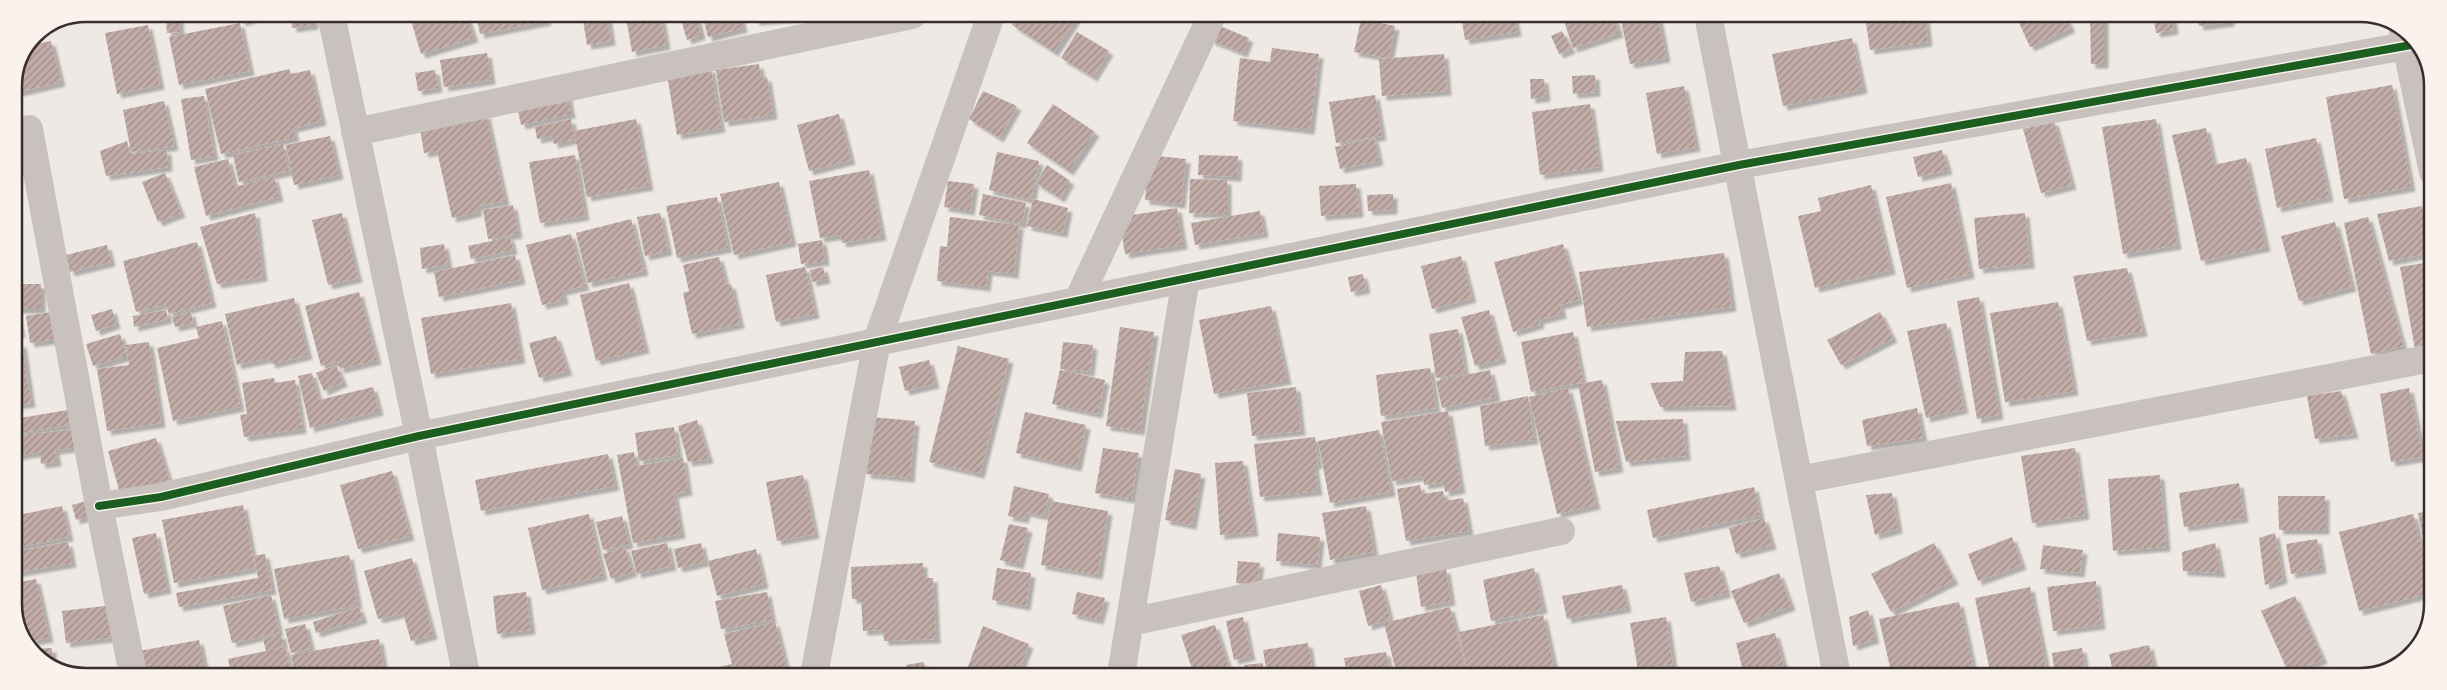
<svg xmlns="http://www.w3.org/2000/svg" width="2447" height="690" font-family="Mulish,sans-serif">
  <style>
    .building { fill: url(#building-hatch); filter: url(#shadow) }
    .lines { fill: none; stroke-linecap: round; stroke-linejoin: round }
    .street { stroke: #c8c1bd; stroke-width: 28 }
    .cycleway-casing { stroke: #faf3ed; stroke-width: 11 }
    .cycleway { stroke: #1b5e20; stroke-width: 8 }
    .rim { fill: none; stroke: #392e2b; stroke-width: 2.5 }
  </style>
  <defs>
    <pattern id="building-hatch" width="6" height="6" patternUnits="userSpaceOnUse" patternTransform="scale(1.25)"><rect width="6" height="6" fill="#c1aca7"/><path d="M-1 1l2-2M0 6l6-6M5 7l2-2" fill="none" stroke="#9e8c88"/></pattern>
    <filter id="shadow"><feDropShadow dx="4.5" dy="4.5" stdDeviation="1" flood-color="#0004"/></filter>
  </defs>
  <rect width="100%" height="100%" fill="#eee9e5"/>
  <path class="building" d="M239,14H264L242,22Z
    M313,14L314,25L292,28L291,15Z
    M409,14H466L474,38L421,54Z
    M476,14H546L547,21L480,34Z
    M582,14H607L611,41L587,45Z
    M685,14H696L701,35L687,40L680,16Z
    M702,14H740L743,28L708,37Z
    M754,14L805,15V17L755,21Z
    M1018,15H1078L1054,52L1012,25Z
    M1461,15H1514L1517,32L1465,40Z
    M1562,15H1613L1619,33L1573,48Z
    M1620,15H1658L1666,58L1630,64Z
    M1865,16H1925L1928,42L1870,50Z
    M2016,16H2065L2071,28L2030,47Z
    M2090,16H2104V64H2091Z
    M2153,16H2172L2174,30L2156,33Z
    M2197,16H2230V22L2199,26Z
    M179,17L180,32L167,33L166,18Z
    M661,17L666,45L632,52L627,23Z
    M1361,19L1395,26L1389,58L1354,52Z
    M240,23L250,71L179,85L169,37Z
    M1215,24L1249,38L1243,53L1210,40Z
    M148,25L160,85L117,94L105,33Z
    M1562,31L1571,49L1559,54L1551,36Z
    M1077,32L1109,51L1093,77L1061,58Z
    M1852,38L1863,89L1783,106L1772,54Z
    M51,41L61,82L14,93V87L31,45Z
    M1272,48L1319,54L1310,130L1233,121L1240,58L1270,62Z
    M487,53L491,80L444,87L440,60Z
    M1444,54L1447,91L1382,96L1379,59Z
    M759,64L761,78L767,77L773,115L724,122L716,70Z
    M711,68L721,128L677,135L667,75Z
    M289,69L291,74L310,70L322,121L293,128L295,137L221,154L205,89Z
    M435,70L438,88L418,91L415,73Z
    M1595,75L1596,92L1573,94L1572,76Z
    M1530,79H1544L1546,97L1531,99Z
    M2392,85L2411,187L2344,199L2326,97Z
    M1684,86L1696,147L1657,154L1646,93Z
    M983,91L1017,106L999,138L969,119Z
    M567,92L571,114L521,125L516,102Z
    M1375,95L1382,136L1336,143L1329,102Z
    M204,96L214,156L191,160L181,99Z
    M164,101L174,146L131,152L123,110Z
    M1053,104L1095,132L1069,171L1027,143Z
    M1590,104L1599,167L1540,175L1532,112Z
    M486,114L505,201L477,206L478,212L452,218L437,151L424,153L420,128Z
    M839,114L851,160L809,171L797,125Z
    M571,119L575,139L554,144L552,136L537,139L535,127Z
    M636,119L649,186L587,197L574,131Z
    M2156,119L2177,245L2123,254L2102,127Z
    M2054,121L2072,185L2041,193L2023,129Z
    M2206,128L2214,165L2246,158L2266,247L2201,261L2172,135Z
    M330,136L339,175L294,185L286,145Z
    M1374,138L1379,161L1340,169L1335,147Z
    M2316,138L2329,197L2277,208L2265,149Z
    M127,141L130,154L167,150L168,167L106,176L100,151Z
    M283,144L289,171L239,182L233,155Z
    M1942,150L1948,170L1918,177L1913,157Z
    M997,152L1039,161L1031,200L989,190Z
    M575,155L585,216L540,223L529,162Z
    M1149,155L1186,159L1181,204L1145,200Z
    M1199,155L1238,156L1237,177L1198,175Z
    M228,159L235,187L274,177L279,197L206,216L194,167Z
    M1047,165L1070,181L1060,198L1036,183Z
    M869,170L882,236L842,243L840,235L820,238L809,181Z
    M165,173L181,213L158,222L142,182Z
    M1190,179L1227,180V214L1189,213Z
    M948,181L974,184L970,211L944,207Z
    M779,182L792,242L734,255L720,194Z
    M1951,183L1970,274L1907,288L1886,197Z
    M1356,184L1359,213L1321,216L1319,186Z
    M1871,185L1891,270L1815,288L1798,216L1821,211L1818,198Z
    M983,194L1026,203L1022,224L979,215Z
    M1393,194V210L1368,211L1367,195Z
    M717,197L728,248L677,258L666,206Z
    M1033,199L1068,208L1063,233L1027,226Z
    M513,205L518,234L488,239L483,210Z
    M2422,206L2431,253L2389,261L2377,214Z
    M1177,208L1183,245L1125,254L1119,217Z
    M1260,211L1264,233L1195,245L1191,223Z
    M255,213L263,277L217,284L200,227Z
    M342,213L358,278L328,285L312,220Z
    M660,213L668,251L645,256L637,217Z
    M2025,213L2030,264L1979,269L1974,218Z
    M950,217L1019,225L1014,274L988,271L986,287L937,281L940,246L947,247Z
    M2368,217L2403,346L2371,354L2344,223Z
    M631,219L644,271L588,283L576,233Z
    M2335,222L2352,287L2299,301L2281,236Z
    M571,234L585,286L562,291L564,300L542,305L526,245Z
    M510,237L513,250L471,259L468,246Z
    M822,240L825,261L801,264L798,244Z
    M197,242L212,303L169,314L166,304L136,312L123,261Z
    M444,244L448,265L422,269L420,248Z
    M1563,244L1579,300L1560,305L1562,314L1539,320L1540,324L1513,332L1494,262Z
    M107,245L111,262L70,272L66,255Z
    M1724,253L1732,307L1587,327L1579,272Z
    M515,255L521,280L439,297L434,272Z
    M1461,256L1472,298L1432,309L1421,266Z
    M719,257L726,285L731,284L740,324L692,334L683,293L689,291L683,265Z
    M2430,262L2432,270V346L2415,349L2400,267Z
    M805,267L815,314L776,322L766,275Z
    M823,267L826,279L812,282L810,270Z
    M2127,268L2143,332L2087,341L2073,276Z
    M1363,274L1366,289L1351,292L1348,277Z
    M629,283L645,349L596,361L580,295Z
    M17,284H41V309H17Z
    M359,292L377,360L340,369L338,361L321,366L305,306Z
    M1979,297L1999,415L1977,419L1957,301Z
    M294,298L308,355L271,364L269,358L237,365L225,314Z
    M14,300L21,333L14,334Z
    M2058,302L2074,391L2005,402L1990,313Z
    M511,303L521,359L431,374L421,318Z
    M1271,306L1287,380L1214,394L1199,320Z
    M112,309L116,324L96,331L91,315Z
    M166,310L168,319L134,327L133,316Z
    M1489,310L1502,359L1475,366L1461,317Z
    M52,312L56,339L30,343L26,316Z
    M191,312L193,323L175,327L172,317Z
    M1880,312L1893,338L1841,365L1827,340Z
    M222,321L240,407L173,421L157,348L199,338L196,327Z
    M1946,323L1964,409L1926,418L1907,331Z
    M1120,327L1154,332L1140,431L1106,426Z
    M1458,329L1465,373L1436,378L1429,334Z
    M1573,332L1583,382L1531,392L1521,342Z
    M120,334L127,356L93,366L86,344Z
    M556,336L568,371L539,378L529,343Z
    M149,342L161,423L107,431L97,369L129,365L126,345Z
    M1063,342L1093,345L1090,372L1060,369Z
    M22,343L31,403L14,405V344Z
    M958,346L1009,359L980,474L929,462Z
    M1722,351L1732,406L1660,407L1650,383L1683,381L1685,352Z
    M929,360L935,384L905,391L899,367Z
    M336,365L343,382L324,391L316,373Z
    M1430,368L1436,408L1381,416L1376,375Z
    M1060,370L1105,380L1098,414L1052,404Z
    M1490,370L1496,397L1442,408L1436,381Z
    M312,373L319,400L373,387L379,411L310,428L298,376Z
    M274,378L275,383L295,380L302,429L244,437L240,415L247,414L242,383Z
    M1602,380L1619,468L1595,472L1578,384Z
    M1296,387L1301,431L1252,436L1247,393Z
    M1568,388L1596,505L1557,514L1529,397Z
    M2409,388L2423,457L2391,462L2380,394Z
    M2341,391L2354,434L2315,439L2307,396Z
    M1528,396L1534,440L1485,446L1480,406Z
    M1917,408L1923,438L1867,446L1862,420Z
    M74,409L76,424L14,434V419Z
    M1448,411L1461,489L1445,492L1443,482L1424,485L1423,476L1392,481L1381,422Z
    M1025,412L1086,425L1077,467L1016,453Z
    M871,417L915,421L910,478L866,474Z
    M1683,419L1686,456L1626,462L1616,421Z
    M697,420L709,459L688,462L678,426Z
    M674,427L678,455L639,461L635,433Z
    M77,429L80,447L55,450L57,462L41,464L40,452L14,456V436Z
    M1379,430L1391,492L1330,503L1318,441Z
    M1315,437L1318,464L1314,465L1318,491L1260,497L1254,444Z
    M156,438L169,480L120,493L108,451Z
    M1103,448L1139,453L1131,499L1095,493Z
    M2075,448L2085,515L2032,523L2021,456Z
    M634,452L636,466L683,458L688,491L674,494L681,534L633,543L617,455Z
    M608,454L615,486L481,511L475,480Z
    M1243,461L1254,532L1220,535L1215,463Z
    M1175,469L1201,474L1192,525L1165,520Z
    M392,471L410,536L358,549L340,485Z
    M803,475L815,534L777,541L766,482Z
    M2160,475L2166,547L2113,551L2108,479Z
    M2239,483L2244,518L2184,527L2179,493Z
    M1420,485L1422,494L1443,491L1445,501L1463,498L1469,531L1406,541L1397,489Z
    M1014,486L1049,494L1044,516L1026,512L1024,519L1008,516Z
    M1754,487L1760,515L1653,538L1647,510Z
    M1892,493L1898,529L1875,535L1866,495Z
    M2278,496H2325V530H2279Z
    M90,500L95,514L76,520L72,505Z
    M1051,501L1108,511L1098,575L1041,565Z
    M243,505L255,568L174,583L162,520Z
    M62,506L69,537L14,548V516Z
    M1366,506L1374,552L1330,560L1322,513Z
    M2431,511V574L2430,575L2418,513Z
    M589,514L603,576L542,590L528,528Z
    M2413,514L2431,583V593L2359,611L2339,532Z
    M622,516L629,544L603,550L596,522Z
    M1764,518L1772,545L1736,554L1729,528Z
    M1009,524L1028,528L1019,565L1000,560Z
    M156,533L167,589L144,594L132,538Z
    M1278,533L1320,537L1317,565L1276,561Z
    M2275,533L2283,579L2265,585L2259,538Z
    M2012,537L2022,565L1978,581L1968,554Z
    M2317,539L2322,569L2291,574L2286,544Z
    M68,542L72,563L14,573V552Z
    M667,543L672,566L637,574L631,551Z
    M701,543L705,562L678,568L674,549Z
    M1934,543L1954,580L1891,612L1871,574Z
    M2215,543L2221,573L2183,571L2182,552Z
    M2043,545L2083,550L2080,573L2040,569Z
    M625,547L633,572L611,579L603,554Z
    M756,549L764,584L717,596L708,561Z
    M265,554L272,590L179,607L176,593L258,578L254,556Z
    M349,555L358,605L284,619L274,569Z
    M412,558L433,635L411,641L403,613L378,619L364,571Z
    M1238,561L1260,563L1257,585L1236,583Z
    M923,563V578H933L936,639L884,641L883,630L863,631L861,599H852L851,567Z
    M1719,566L1727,593L1691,602L1684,573Z
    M997,568L1031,573L1026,606L992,600Z
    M1534,568L1543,609L1491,621L1483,580Z
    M1446,569L1451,601L1421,607L1416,573Z
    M1779,573L1791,606L1744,623L1731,591Z
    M36,579L49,638L28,642L14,608V583Z
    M2096,581L2101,625L2053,631L2047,587Z
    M1381,585L1390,619L1368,626L1359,591Z
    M1622,585L1627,608L1567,619L1562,596Z
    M2030,587L2048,676H1991L1975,598Z
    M526,592L531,630L497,634L493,596Z
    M767,592L772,620L721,629L715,601Z
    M1077,592L1105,598L1099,620L1072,614Z
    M271,595L279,632L232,643L223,606Z
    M2295,596L2323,659L2289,674L2261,611Z
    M1959,602L1974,671L1953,676H1892L1879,619Z
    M113,605L118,637L66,643L62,611Z
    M359,607L363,619L316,633L313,622Z
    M1450,607L1467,674L1397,675L1384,623Z
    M1868,610L1875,639L1853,646L1849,617Z
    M1543,615L1554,666L1508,675H1468L1459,632Z
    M1243,617L1251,656L1234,660L1226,621Z
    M1666,617L1673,664L1638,670L1630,623Z
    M775,622L787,670L769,675H711L710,669L732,664L724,634Z
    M305,624L311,648L291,653L285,629Z
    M1215,625L1231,675H1194L1181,635Z
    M983,626L1029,644L1017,675H965Z
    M1775,633L1784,665L1744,675L1736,643Z
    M281,634L284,646L268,651L285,647L292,674H231L228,659L266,651L263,639Z
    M379,639L385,674H295L291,655Z
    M199,640L206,674H143L139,651Z
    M1308,643L1313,675H1267L1263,650Z
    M2149,645L2156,676H2114L2109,654Z
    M52,648V662H62V670L31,649Z
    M2082,648L2086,676H2055L2052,653Z
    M1386,652L1390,675H1347L1344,658Z
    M924,662L926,675H907L906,665Z
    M1263,663L1264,675H1245L1244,665Z
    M602,671V674H589Z"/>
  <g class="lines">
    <path class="street" d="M331,14L419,436L466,674
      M1708,15L1837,676
      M2403,31L2433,172
      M29,129L99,506L133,674
      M355,132L912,15
      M1078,300L1212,15
      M1799,480L2432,358
      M99,506L161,497L419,436L1739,165L2417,44
      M1130,622L1561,531
      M814,675L877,341L991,15
      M1121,675L1186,278"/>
    <g class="cycleway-casing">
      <path id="cycleway" d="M99,506L161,497L419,436L1739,165L2417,44"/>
    </g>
    <use href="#cycleway" class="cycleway"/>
  </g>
  <path d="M0 0H2447V690H0ZM86 22H2360A64 64 0 0 1 2424 86V604A64 64 0 0 1 2360 668H86A64 64 0 0 1 22 604V86A64 64 0 0 1 86 22Z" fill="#faf3ed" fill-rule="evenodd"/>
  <path class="rim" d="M86 22H2360A64 64 0 0 1 2424 86V604A64 64 0 0 1 2360 668H86A64 64 0 0 1 22 604V86A64 64 0 0 1 86 22Z"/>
</svg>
